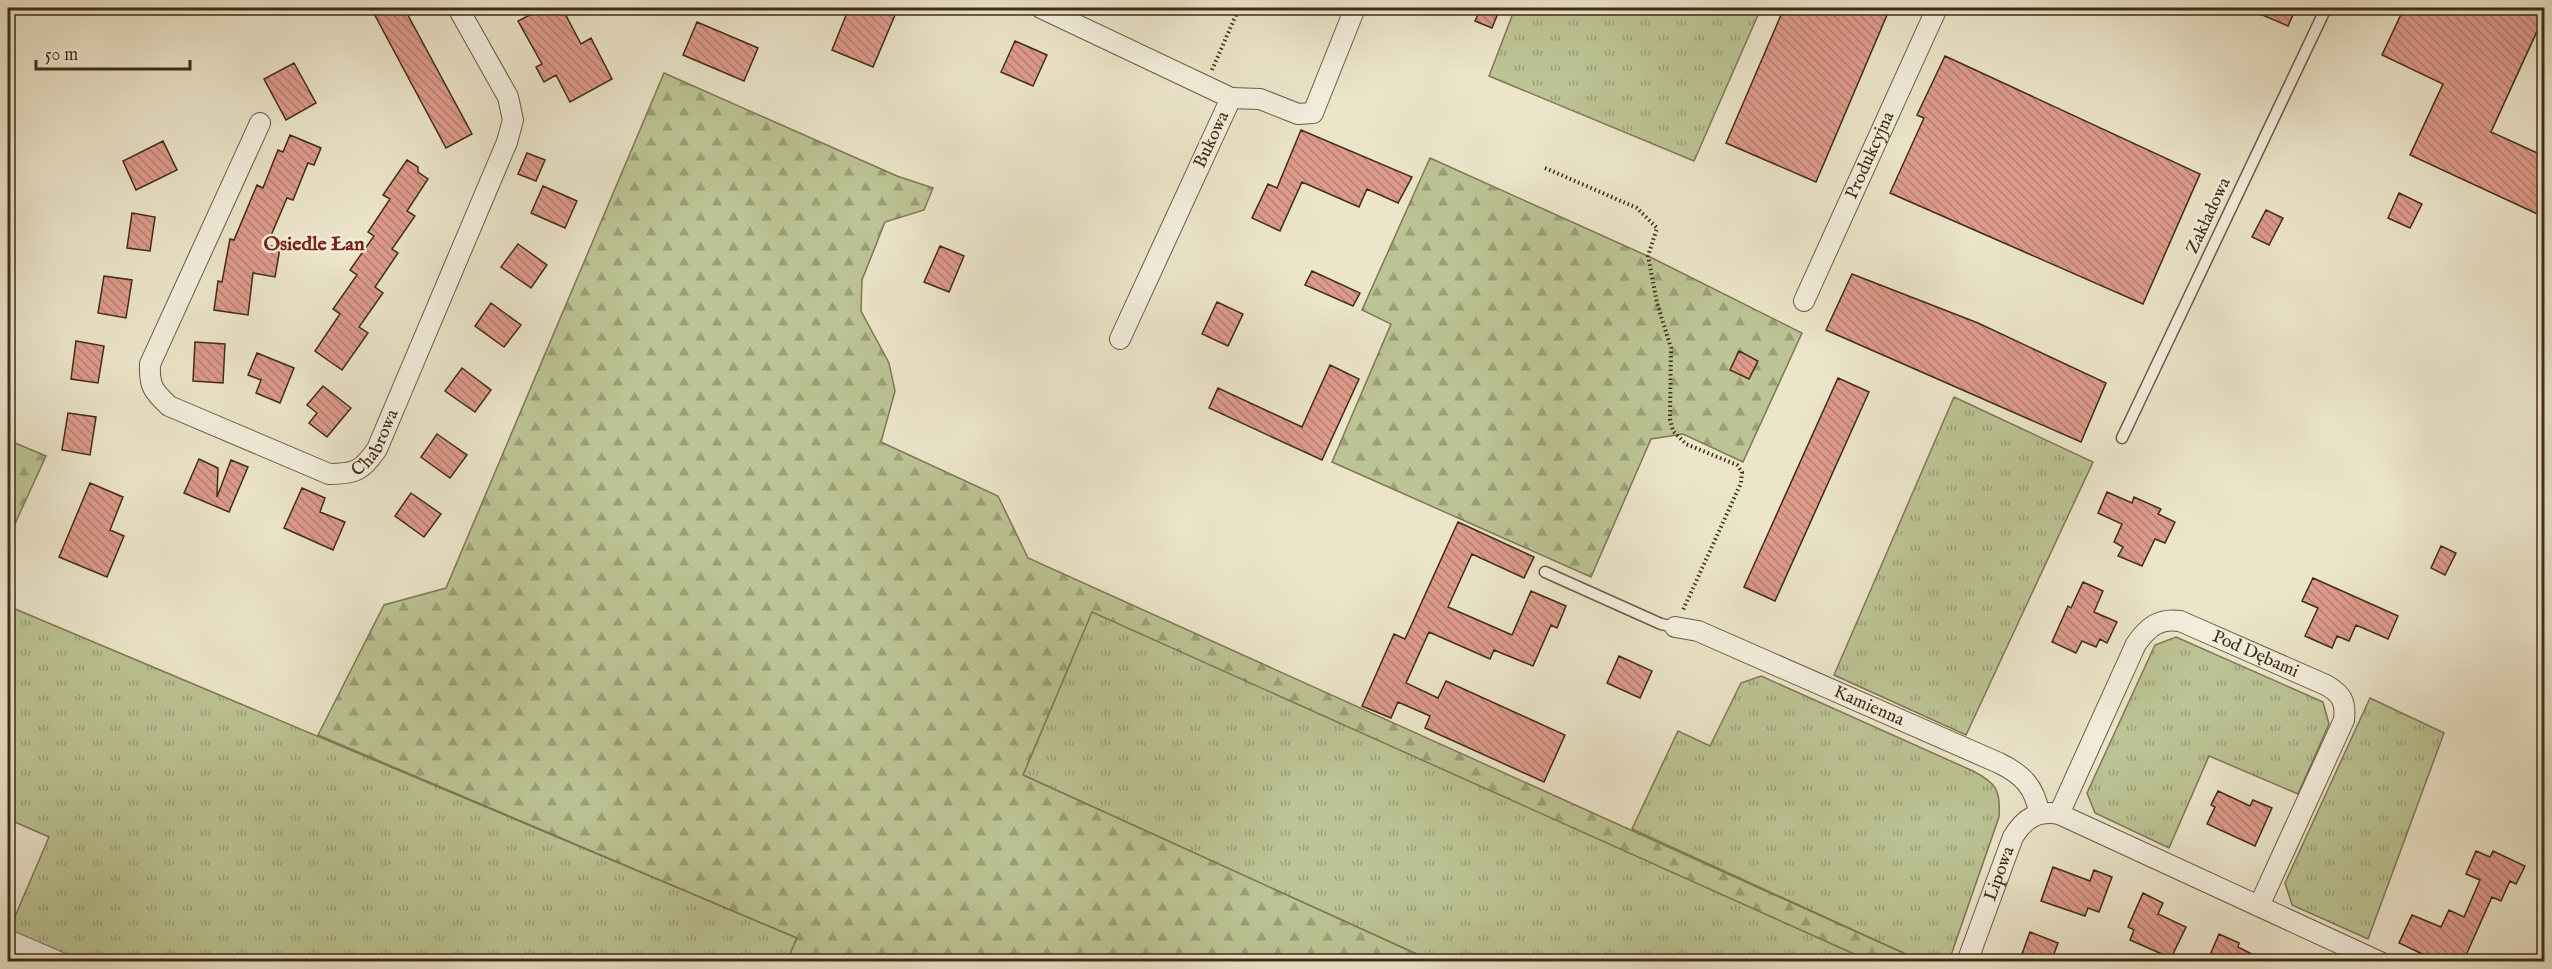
<svg xmlns="http://www.w3.org/2000/svg" width="2552" height="969" font-family="'IM FELL English',serif">
  <style>
    .grass { fill: url(#grass-tufts); stroke: #7e7855; stroke-width: 1.5 }
    .forest { fill: url(#forest-firs); stroke: #7e7855; stroke-width: 1.5 }
    .building { fill: url(#building-back-hatch); stroke: #3f2d16; stroke-width: 1.5 }
    .lines { fill: none; stroke-linecap: round; stroke-linejoin: round }
    .service-casing { stroke: #6a5b43; stroke-width: 13 }
    .minor-casing { stroke: #6a5b43; stroke-width: 22 }
    .path { stroke: #3f2d16; stroke-width: 4; stroke-dasharray: 1.5 3; stroke-linecap: butt }
    .service { stroke: #f3eedd; stroke-width: 10 }
    .minor { stroke: #f3eedd; stroke-width: 20 }
    .labels { text-anchor: middle; dominant-baseline: central; stroke-width: 5; stroke-linejoin: round; paint-order: stroke }
    .street-label { font-size: 18px; fill: #3f2d16; stroke: #f3eedd }
    .neighbourhood-label { font-size: 20px; font-weight: bold; fill: #7a1f14; stroke: #f3eedd }
  </style>
  <defs>
    <pattern id="grass-tufts" width="24" height="20" patternUnits="userSpaceOnUse" patternTransform="scale(1.5)"><rect width="24" height="20" fill="#bcc394"/><path d="M3 7l-1-3M5 7V3M7 7l1-3M15 17l-1-3M17 17v-4M19 17l1-3" fill="none" stroke="#9a9f78"/></pattern>
    <pattern id="forest-firs" width="22" height="20" patternUnits="userSpaceOnUse" patternTransform="scale(1.5)"><rect width="22" height="20" fill="#bcc394"/><path d="M5 1l3.5 6h-7zM16 11l3.5 6h-7z" fill="#9a9f78"/></pattern>
    <pattern id="building-back-hatch" width="6" height="6" patternUnits="userSpaceOnUse" patternTransform="scale(1.5)"><rect width="6" height="6" fill="#de9b8c"/><path d="M-1 5l2 2M0 0l6 6M5-1l2 2" fill="none" stroke="#b57f71"/></pattern>
  </defs>
  <rect width="100%" height="100%" fill="#ece5ca"/>
  <filter id="stains"><feTurbulence type="fractalNoise" baseFrequency=".00333" numOctaves="4"/><feColorMatrix values="0 0 0 0 .2 0 0 0 0 .09 0 0 0 0 .02 0 0 0 .5 -.17"/></filter>
  <radialGradient id="worn" r=".72"><stop offset=".6" stop-color="#630" stop-opacity="0"/><stop offset="1" stop-color="#630" stop-opacity=".3"/></radialGradient>
  <path class="grass" d="M1515,8H1761L1694,161L1489,76Z
    M1954,397L2093,462L1966,735L1834,675Z
    M8,606L797,938L787,961L19,962L8,956V933L49,837L8,819Z
    M1092,611L1870,961H1432L1023,775Z
    M2176,637L2323,702L2329,724L2298,794L2209,756L2169,848L2095,813L2087,793L2155,645Z
    M1761,676L1973,771C1996,783 2001,790 1999,817L1949,961H1921L1632,829L1678,731L1710,746L1741,683Z
    M2370,698L2444,733L2368,939L2292,905L2285,883Z"/>
  <path class="forest" d="M664,73L897,176L933,188L924,210L885,222L862,280L861,311L889,363L895,391L881,442L998,496L1028,558L1921,961H1870L1092,612L1023,775L1432,961H787L797,938L318,735L384,605L446,588Z
    M1430,158L1652,258L1802,333L1743,462L1683,434L1651,439L1591,577L1332,462L1391,324L1362,310Z
    M8,440L46,456L8,539Z"/>
  <path class="building" d="M371,8H404L472,134L446,148Z
    M543,8H562L581,44L591,38L612,79L570,102L556,75L544,82L536,67L542,64L518,21Z
    M849,8H898L873,67L832,50Z
    M1481,8H1500L1492,28L1475,21Z
    M1784,8H1890L1816,182L1726,143Z
    M2246,8H2296L2288,26Z
    M2404,8H2544V16L2491,132L2544,156V217L2410,155L2443,84L2382,55Z
    M697,22L758,48L744,81L683,55Z
    M1015,41L1047,55L1033,86L1001,72Z
    M1945,56L2200,174L2143,304L1890,193L1924,118L1917,115Z
    M294,63L316,103L286,120L264,79Z
    M1301,130L1412,177L1398,203L1367,189L1359,207L1302,182L1280,231L1252,218L1268,184L1277,188Z
    M290,135L321,148L314,165L308,163L293,200L287,198L267,245L280,248L275,277L253,273L248,315L214,310L218,281L222,282L230,239L234,240L257,185L263,188L278,150L283,152Z
    M163,141L177,170L136,190L123,161Z
    M527,153L545,160L536,181L518,174Z
    M407,160L418,167V172L428,179L407,211L415,216L392,249L398,253L375,287L383,293L359,327L368,333L342,370L315,351L340,314L333,309L357,275L350,270L374,236L368,232L390,199L383,195Z
    M543,186L577,201L565,228L531,213Z
    M2399,193L2422,204L2410,228L2388,218Z
    M2266,210L2283,218L2269,245L2252,237Z
    M132,213L155,217L150,251L127,248Z
    M518,244L547,265L531,288L501,267Z
    M940,246L964,256L949,292L924,282Z
    M1312,271L1360,293L1353,306L1305,285Z
    M1852,274L1978,323L2106,383L2081,442L1826,330Z
    M104,276L132,280L126,318L98,313Z
    M1217,302L1243,314L1228,346L1202,334Z
    M491,303L521,325L504,347L475,326Z
    M76,341L104,346L98,383L71,379Z
    M195,342L225,344L223,383L193,381Z
    M1739,351L1758,361L1749,379L1730,370Z
    M257,353L294,368L280,403L256,393L261,380L248,375Z
    M1330,365L1359,379L1322,460L1209,408L1218,388L1302,427Z
    M462,368L491,390L475,412L445,391Z
    M1838,378L1869,392L1775,601L1744,587Z
    M323,386L351,408L327,437L309,423L317,413L307,405Z
    M68,413L96,417L90,455L62,450Z
    M437,434L467,455L450,478L421,457Z
    M199,459L218,468L217,497L231,460L248,467L229,512L184,493Z
    M90,483L123,497L110,530L124,536L107,577L59,557Z
    M302,488L325,498L320,512L345,522L333,550L284,528Z
    M2107,492L2132,503L2134,497L2161,509L2158,514L2175,522L2165,543L2155,539L2142,566L2118,556L2123,547L2114,542L2122,524L2098,513Z
    M411,493L441,514L424,537L395,516Z
    M1458,522L1534,557L1524,578L1472,554L1448,607L1512,635L1531,591L1566,606L1557,628L1551,625L1533,666L1494,650L1490,659L1429,632L1406,683L1438,698L1446,681L1565,735L1544,782L1425,728L1430,716L1398,702L1391,718L1362,706L1394,634L1405,639Z
    M2441,546L2456,553L2445,575L2431,568Z
    M2313,578L2398,616L2388,639L2356,625L2349,641L2337,636L2332,648L2305,636L2318,608L2302,601Z
    M2083,582L2103,591L2094,612L2117,622L2107,643L2100,639L2096,647L2082,641L2076,653L2052,642L2068,606L2071,608Z
    M1619,656L1652,671L1640,698L1607,683Z
    M2218,791L2250,806L2253,800L2272,808L2255,846L2207,824L2215,807L2211,805Z
    M2476,851L2490,857L2493,851L2525,866L2516,884L2510,881L2501,901L2492,897L2463,962H2439L2399,943L2412,915L2441,927L2449,910L2464,917L2480,880L2466,874Z
    M2053,867L2090,881L2094,870L2112,877L2099,912L2088,908L2085,916L2041,901Z
    M2143,893L2163,903L2158,914L2186,927L2171,958L2130,940L2134,930L2128,927Z
    M2030,932L2058,943L2051,962H2019Z
    M2219,934L2239,943L2238,947L2267,962H2207Z"/>
  <g class="lines">
    <g class="service-casing">
      <path id="service" d="M2122,438L2326,8
        M1545,572L1661,624L1675,627"/>
    </g>
    <g class="minor-casing">
      <g id="minor">
        <path d="M1041,8L1231,98L1120,339"/>
        <path d="M1231,98L1260,99L1298,114L1313,113L1355,8"/>
        <path id="s1" d="M260,123L150,364C149,386 153,391 169,406L329,474C355,474 362,471 377,449L507,142L513,120L508,97L458,8"/>
        <path id="s2" d="M1804,301L1937,8"/>
        <path id="s3" d="M1675,627L1698,631L1999,763C2022,774 2035,787 2039,813"/>
        <path id="s4" d="M2059,814L2136,644C2148,627 2159,618 2180,621L2326,685C2342,694 2346,702 2344,720L2259,906"/>
        <path d="M8,940L59,962"/>
        <path id="s5" d="M1967,962L2013,837C2024,819 2037,810 2059,814L2380,962"/>
      </g>
    </g>
    <path class="path" d="M1212,70L1239,8
      M1545,168L1637,208L1657,228L1648,256L1657,303L1671,348L1670,419L1673,431L1686,444L1737,465L1742,472L1741,483L1683,610"/>
    <use href="#service" class="service"/>
    <use href="#minor" class="minor"/>
  </g>
  <g class="labels">
    <g class="street-label">
      <text transform="translate(1212 140) rotate(-65)">Bukowa</text>
      <text stroke="none"><textPath href="#s2" startOffset="160">Produkcyjna</textPath></text>
      <text transform="translate(2209 216) rotate(-65)">Zakładowa</text>
      <text stroke="none"><textPath href="#s1" startOffset="549">Chabrowa</textPath></text>
      <text stroke="none"><textPath href="#s4" startOffset="322">Pod Dębami</textPath></text>
      <text stroke="none"><textPath href="#s3" startOffset="210">Kamienna</textPath></text>
      <text stroke="none"><textPath href="#s5" startOffset="94">Lipowa</textPath></text>
    </g>
    <g class="neighbourhood-label">
      <text x="314" y="244">Osiedle Łan</text>
    </g>
  </g>
  <rect width="2552" height="969" fill="none" stroke="#ece5ca" stroke-width="30"/>
  <rect x="9" y="9" width="2534" height="951" fill="none" stroke="#3f2d16" stroke-width="3"/>
  <rect x="15" y="15" width="2522" height="939" fill="none" stroke="#3f2d16" stroke-width="1.5"/>
  <path d="M36 60v9h154v-9" fill="none" stroke="#3f2d16" stroke-width="3"/>
  <text x="45" y="60" font-size="18" fill="#3f2d16" stroke="#f3eedd" stroke-width="4.5" paint-order="stroke">50 m</text>
  <rect width="100%" height="100%" filter="url(#stains)"/>
  <rect width="100%" height="100%" fill="url(#worn)"/>
</svg>
